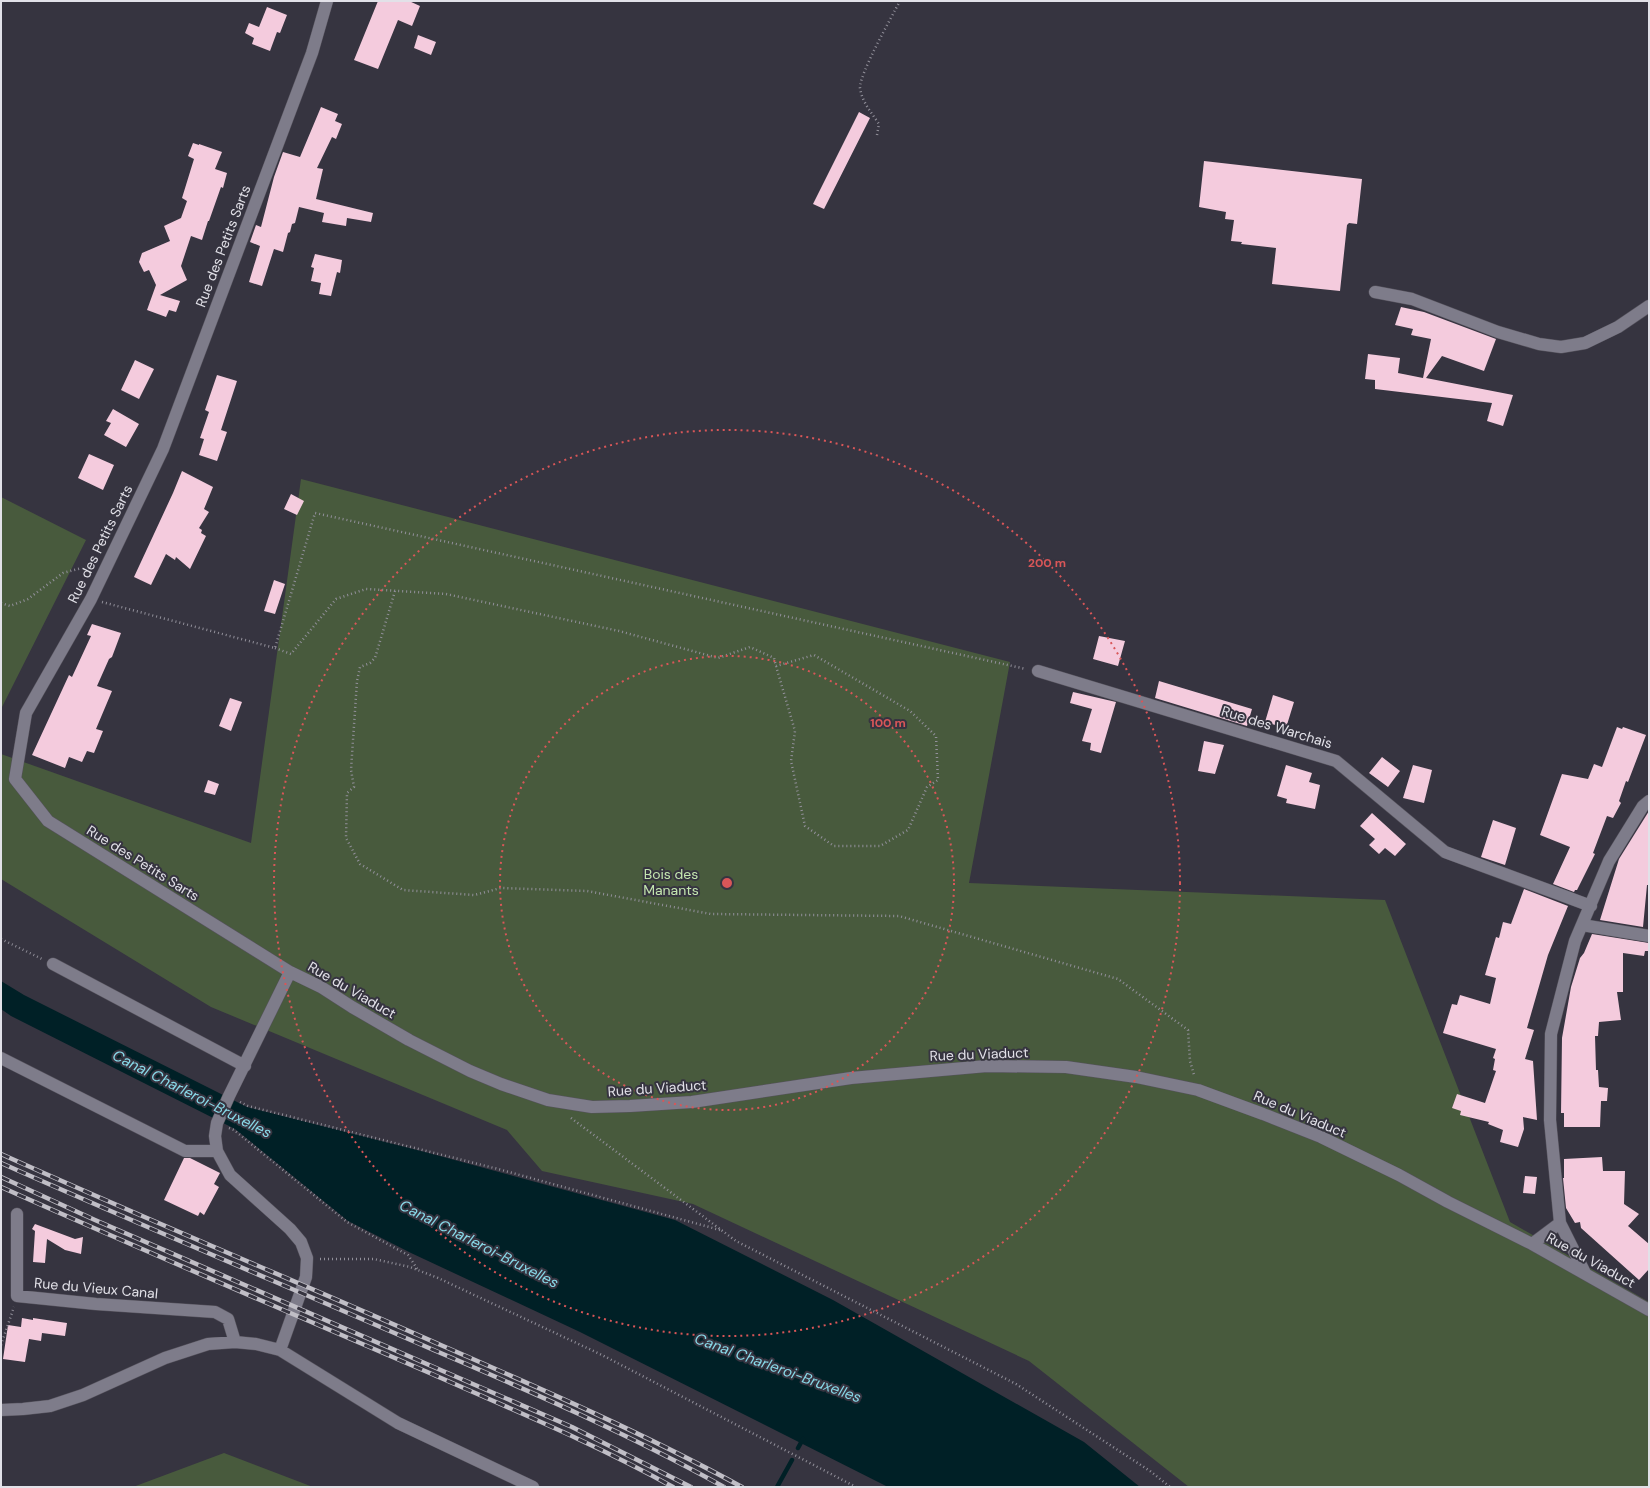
<svg xmlns="http://www.w3.org/2000/svg" width="1650" height="1488" font-family="'DM Sans',sans-serif">
  <style>
    .green { fill: #485a3d }
    .water { fill: #002026 }
    .lines { fill: none; stroke-linecap: round; stroke-linejoin: round }
    .stream { stroke: #002026; stroke-width: 4.5 }
    .building { fill: #f4cbdd }
    .minor-casing { stroke: #55525c; stroke-width: 13 }
    .path { stroke: #92909a; stroke-width: 2.5; stroke-dasharray: 1 3; stroke-linecap: butt }
    .minor { stroke: #7e7c8a; stroke-width: 12 }
    .rail-casing { stroke: #c0bec6; stroke-width: 4.5 }
    .rail { stroke: #363440; stroke-width: 3; stroke-dasharray: 9; stroke-linecap: butt }
    .ring { fill: none; stroke: #d95658; stroke-width: 2; stroke-dasharray: 2 4 }
    .labels { text-anchor: middle; dominant-baseline: central; stroke-width: 4; stroke-linejoin: round; paint-order: stroke }
    .street-label { font-size: 14px; fill: #e2e1e8; stroke: #363440 }
    .park-label { font-size: 14px; fill: #c4e6af; stroke: #363440 }
    .water-label { font-size: 15px; font-style: italic; fill: #88d9e8; stroke: #363440 }
    .centre { fill: #d95658; stroke: #363440; stroke-width: 2 }
    .ring-label { font-size: 12px; text-anchor: middle; font-weight: bold; fill: #d95658; stroke: #363440; stroke-width: 4; stroke-linejoin: round; paint-order: stroke }
  </style>
  <rect width="100%" height="100%" fill="#363440"/>
  <path class="green" d="M301,479L1010,662L969,883L1385,900L1510,1222L1649,1302V1487H1189L1029,1361L693,1204L542,1171L507,1130L211,1007L1,879V754L251,843Z
    M1,497L86,540L1,709Z
    M224,1453L313,1487H133Z"/>
  <path class="water" d="M1,981L24,995L247,1107L425,1152L675,1220L833,1300L1084,1442L1140,1487H888L580,1332L411,1253L348,1221L235,1129L11,1016L1,1009Z"/>
  <g class="lines">
    <path class="stream" d="M798,1448L803,1439
      M777,1487L792,1460"/>
  </g>
  <path class="building" d="M378,1H409L420,6L412,26L398,20L378,69L354,60Z
    M267,7L287,15L280,33L277,32L270,51L252,44L254,38L245,33L249,23L259,27Z
    M418,35L436,42L431,55L414,48Z
    M321,107L338,114L335,121L342,124L336,139L332,137L317,168L323,169L316,199L373,213L371,222L347,218L346,226L322,222L324,213L299,207L295,223L292,224L290,232L288,233L283,252L274,249L262,286L249,282L260,246L250,242L256,225L261,227L274,177L283,152L300,157Z
    M859,112L870,118L824,209L813,204Z
    M193,143L199,145V144L222,152L215,169L227,173L223,188L221,187L209,221H208L202,240L191,236L181,266L187,280L160,295L180,301L176,312L169,310L166,317L147,310L156,285L149,270L144,272L139,262L142,253L170,241L164,226L181,218L187,201L182,198L194,159L188,156Z
    M1204,161L1362,179L1357,224L1349,223L1347,225L1340,291L1272,284L1276,248L1241,244L1242,242L1231,241L1234,220L1225,219L1226,212L1199,207Z
    M315,254L342,260L340,273L337,272L331,296L319,294L321,283L311,281L314,268L311,267Z
    M1401,307L1424,312L1496,339L1484,371L1442,356L1426,378L1513,395L1503,426L1487,421L1492,403L1375,389V380L1365,379L1368,354L1400,358L1398,373L1423,378L1431,339L1411,335L1413,329L1395,325Z
    M135,360L154,369L139,399L121,390Z
    M217,375L237,381L221,430L227,432L217,461L199,455L204,439L200,438L209,412L205,410Z
    M113,409L139,424L126,447L104,435L111,423L106,421Z
    M89,454L114,465L103,490L78,478Z
    M182,471L213,487L204,509L209,512L199,528L202,530L201,533L206,536L190,569L176,557L175,560L166,554L151,585L134,577L173,493Z
    M291,494L304,501L297,515L284,509Z
    M274,580L285,584L275,614L264,611Z
    M92,624L121,633L112,657L109,659L97,686L112,691L96,729L103,731L94,753L87,751L82,762L69,757L65,768L32,755L69,675L72,677L91,636L87,635Z
    M1099,636L1125,641L1118,666L1093,659Z
    M1159,681L1252,709L1247,726L1155,698Z
    M1073,692L1116,702L1101,753L1090,750L1091,743L1082,741L1092,709L1070,703Z
    M1273,695L1294,702L1286,728L1265,722Z
    M230,698L242,702L231,731L219,726Z
    M1617,727L1622,729L1623,727L1646,735L1628,782L1626,781L1619,801L1621,803L1613,818L1607,816L1593,853L1595,854L1577,890H1575L1574,892L1553,884L1570,847L1540,835L1562,774L1588,779L1594,764L1602,767Z
    M1204,741L1224,745L1215,774L1198,771Z
    M1382,757L1400,771L1388,787L1369,773Z
    M1286,765L1312,773L1309,782L1320,785L1315,809L1286,803L1287,799L1277,796Z
    M1413,765L1432,770L1424,803L1403,798Z
    M208,780L219,784L215,795L204,792Z
    M1649,811V885H1647L1643,927L1600,920L1619,859Z
    M1372,813L1406,844L1395,856L1385,848L1379,854L1369,845L1375,839L1360,826Z
    M1493,820L1516,828L1505,865L1481,857Z
    M1524,889L1568,906L1548,955L1527,1028L1534,1030L1525,1059L1533,1061L1537,1120L1523,1117L1524,1129L1518,1147L1500,1142L1503,1130L1488,1124L1489,1122L1460,1115L1461,1111L1452,1108L1457,1094L1485,1103L1496,1071L1493,1070L1495,1059L1493,1058L1496,1049L1443,1033L1452,1004L1457,1005L1460,995L1490,1004L1496,978L1485,975L1496,937L1499,938L1503,922L1511,924Z
    M1592,934L1649,943V951H1645L1644,956L1623,953V992H1617L1621,1020L1599,1022L1598,1036H1595L1596,1070H1598L1599,1087L1608,1088L1607,1101H1601L1600,1127H1564V1113H1561L1562,1038L1571,987L1580,958L1584,953Z
    M1602,1157L1603,1171H1625L1624,1204L1639,1214L1628,1226L1649,1244V1269L1639,1280L1581,1228L1580,1222L1575,1223L1566,1208L1563,1178H1564V1159Z
    M184,1158H190L220,1173L214,1184L219,1187L204,1215L200,1212L198,1216L164,1200Z
    M1525,1176L1537,1177L1535,1194L1523,1193Z
    M35,1224L75,1239L83,1237L81,1254L65,1250L47,1239L45,1263L33,1262L35,1231L32,1229Z
    M22,1318L33,1320V1318L67,1323L65,1336L42,1333L41,1341L29,1339L25,1362L3,1359L8,1325L21,1327Z"/>
  <g class="lines">
    <g class="minor-casing">
      <path id="minor" d="M327,1L312,53L163,449L91,599L26,713L15,779L48,821L290,972L321,987L352,1007L409,1040L470,1071L501,1084L548,1100L592,1107L630,1106L692,1102L851,1078L987,1066L1066,1067L1136,1077L1198,1090L1263,1114L1321,1137L1399,1175L1448,1202L1532,1244L1649,1310
        M1375,292L1412,299L1498,332L1539,344L1561,347L1585,343L1618,327L1649,306
        M1038,671L1336,761L1445,852L1591,906
        M1582,925L1649,936
        M53,964L245,1066
        M1,1058L185,1151H217
        M17,1214V1296L96,1304L215,1312L228,1319L235,1342
        M1532,1244L1560,1223
        M1585,1273L1560,1223L1550,1120L1551,1034L1575,941L1609,861L1643,806L1649,801
        M280,1350L306,1277L307,1258L301,1242L290,1229L230,1175L217,1151L215,1136L217,1123L229,1096L290,972
        M1,1410L23,1409L50,1406L83,1395L165,1358L208,1344L235,1342L256,1344L280,1350L398,1423L533,1487"/>
    </g>
    <path class="path" d="M877,135L879,124C871,112 862,102 860,88C859,75 892,16 900,1
      M395,591L375,658L370,663L360,667L357,681L351,770L354,787L347,793L346,838L360,864L403,890L474,895L501,888L587,891L711,914L899,916L1118,979L1188,1030L1190,1061L1194,1075
      M102,602L275,648L315,513L1026,669
      M1,603L10,606L28,599L63,573L93,565
      M275,648L291,654L336,599L366,589L446,594L619,631L718,658L750,647L774,658L776,666L795,731L791,761L805,826L834,846H880L908,830L927,787L938,780L936,736L910,711L814,655L776,666
      M1,939L42,959
      M240,1102L248,1106L498,1169L720,1230
      M571,1118L736,1241L1016,1384L1150,1471L1170,1487
      M229,1128L234,1130L347,1222L408,1255L418,1270
      M320,1259H374L410,1267L438,1278L602,1355L856,1487
      M1,1345L14,1307"/>
    <use href="#minor" class="minor"/>
    <g class="rail-casing">
      <path id="rail" d="M1,1154C148,1220 296,1281 443,1346C544,1390 645,1434 742,1487
        M1,1163C143,1226 286,1286 429,1348C529,1391 629,1434 724,1487
        M1,1177L95,1220L572,1427L691,1487
        M1,1187C144,1251 289,1312 432,1374C513,1410 596,1444 673,1487"/>
    </g>
    <use href="#rail" class="rail"/>
  </g>
  <g class="ring">
    <circle cx="727" cy="883" r="227"/>
    <circle cx="727" cy="883" r="453"/>
  </g>
  <g class="labels">
    <g class="street-label">
      <text transform="translate(223 246) rotate(-69)">Rue des Petits Sarts</text>
      <text transform="translate(100 544) rotate(-64)">Rue des Petits Sarts</text>
      <text transform="translate(1277 727) rotate(17)">Rue des Warchais</text>
      <text transform="translate(143 863) rotate(32)">Rue des Petits Sarts</text>
      <text transform="translate(352 990) rotate(30)">Rue du Viaduct</text>
      <text transform="translate(979 1054) rotate(-2)">Rue du Viaduct</text>
      <text transform="translate(657 1088) rotate(-4)">Rue du Viaduct</text>
      <text transform="translate(1300 1114) rotate(23)">Rue du Viaduct</text>
      <text transform="translate(1591 1260) rotate(29)">Rue du Viaduct</text>
      <text transform="translate(96 1288) rotate(5)">Rue du Vieux Canal</text>
    </g>
    <g class="park-label">
      <text x="671" y="874">Bois des<tspan x="671" dy="16">Manants</tspan></text>
    </g>
    <g class="water-label">
      <text transform="translate(192 1094) rotate(27)">Canal Charleroi-Bruxelles</text>
      <text transform="translate(479 1244) rotate(27)">Canal Charleroi-Bruxelles</text>
      <text transform="translate(778 1368) rotate(20)">Canal Charleroi-Bruxelles</text>
    </g>
  </g>
  <circle cx="727" cy="883" r="6" class="centre"/>
  <g class="ring-label">
    <text x="1047" y="567">200 m</text>
    <text x="888" y="727">100 m</text>
  </g>
  <rect width="1650" height="1488" fill="none" stroke="#e2e1e8" stroke-width="4"/>
</svg>
